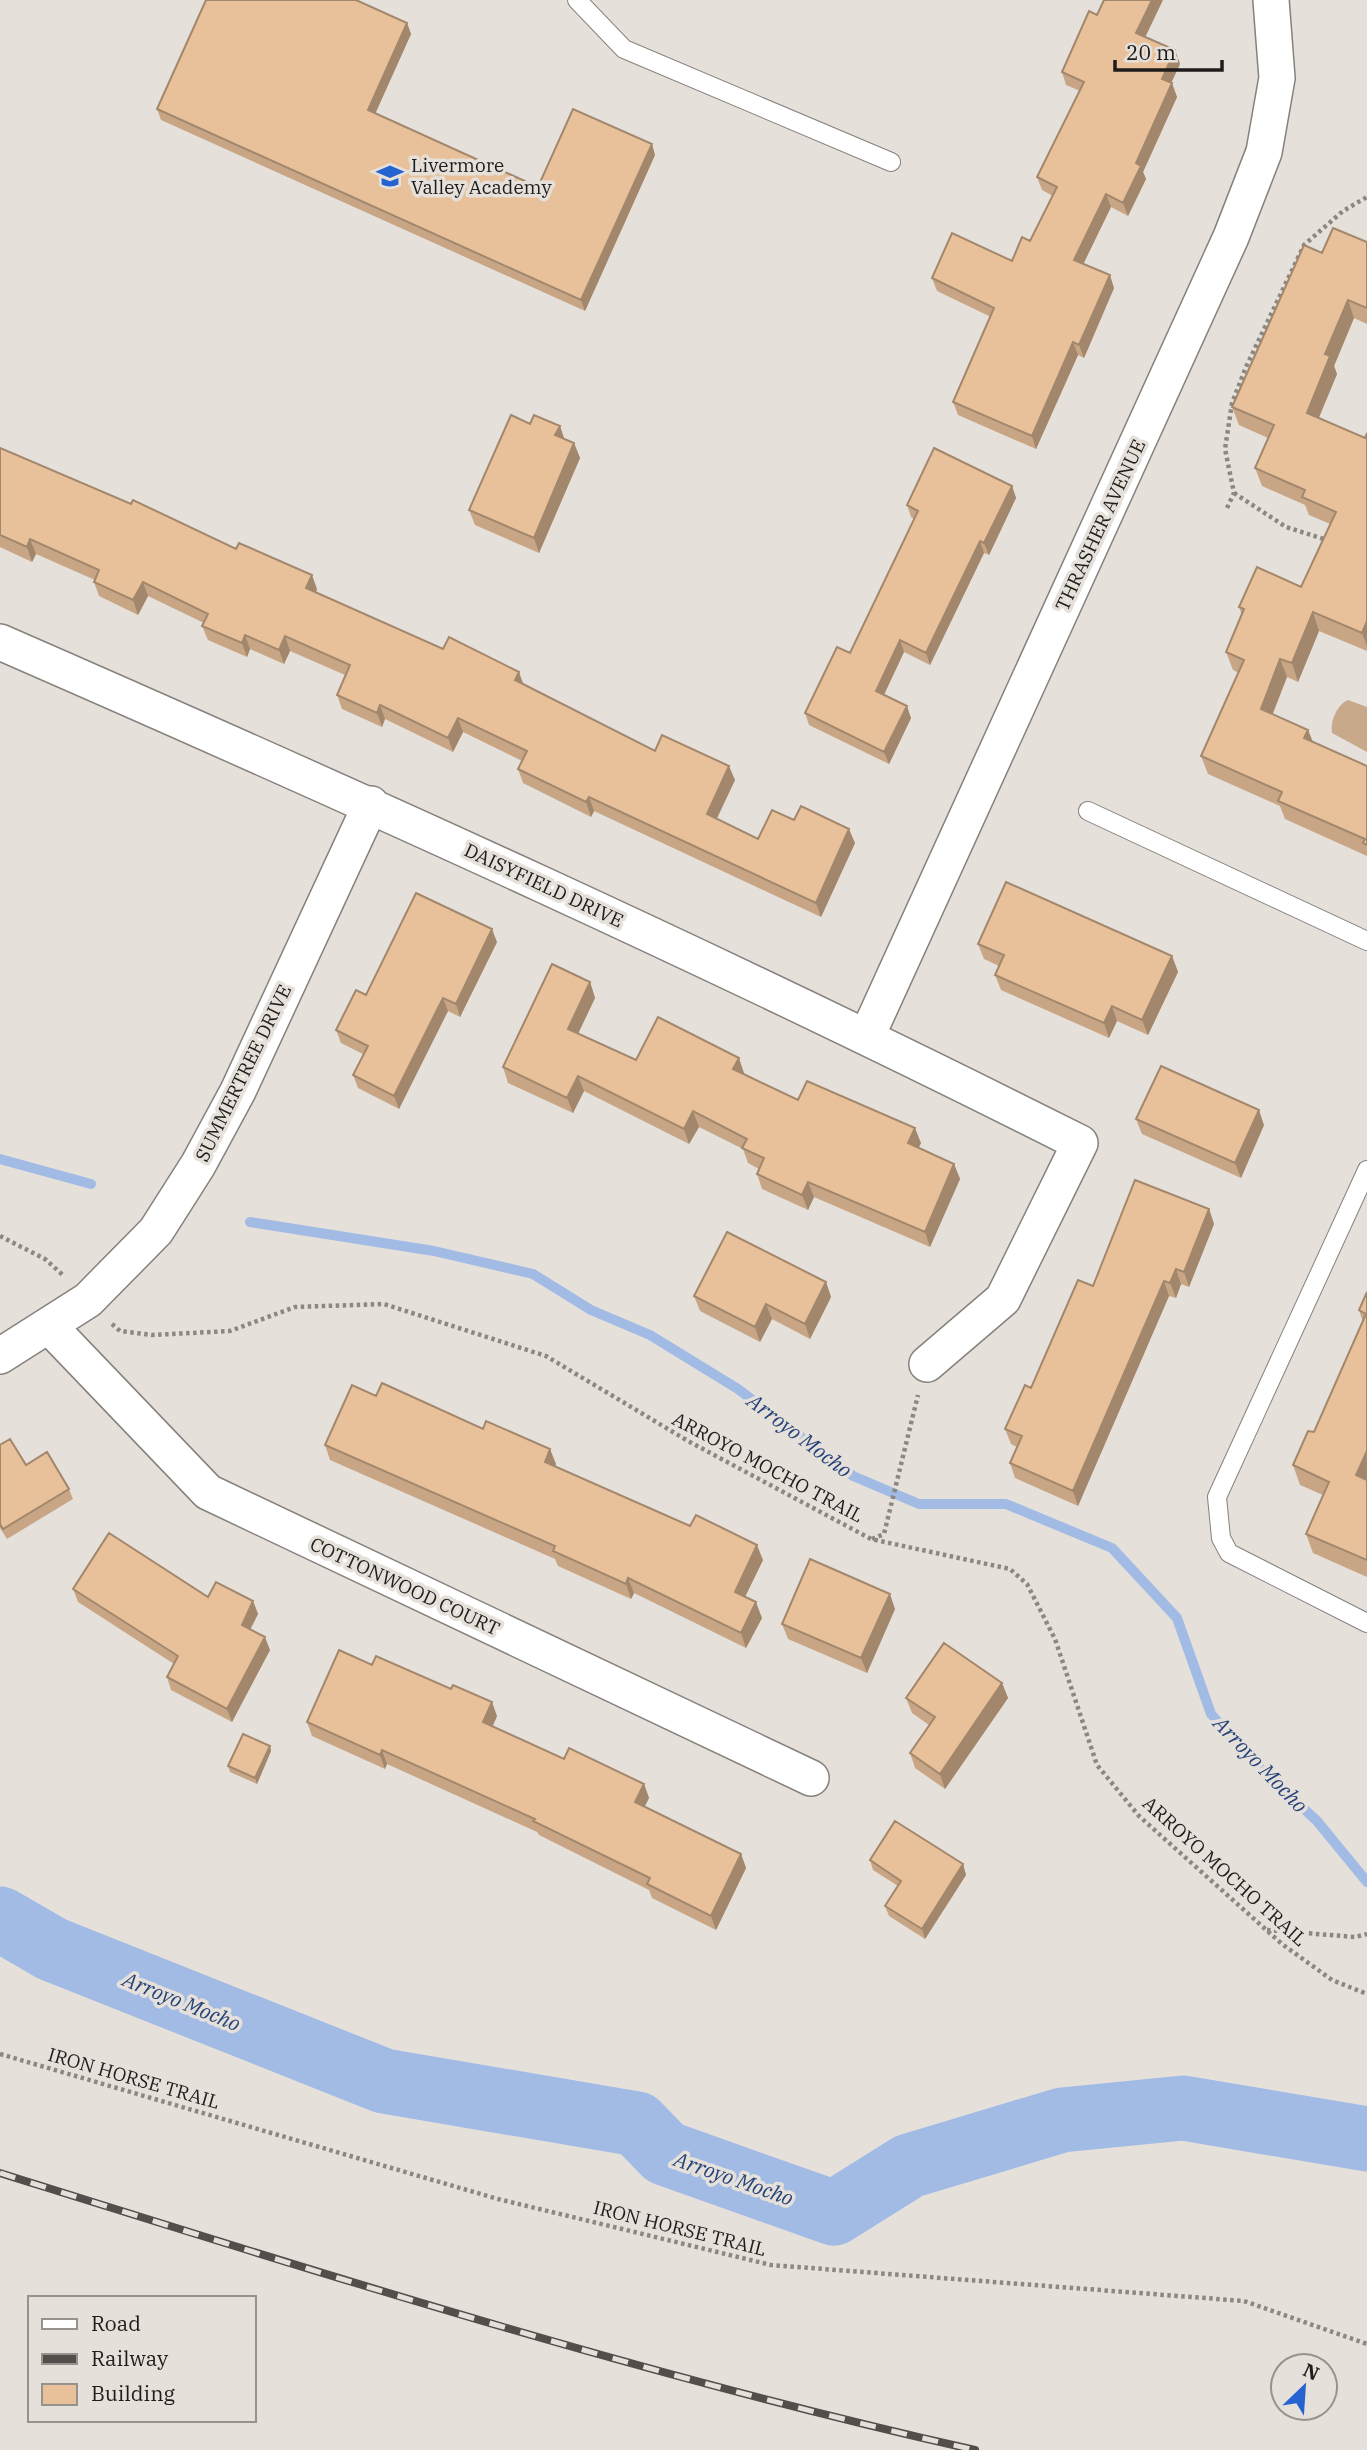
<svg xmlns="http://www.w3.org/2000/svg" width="1367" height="2450" font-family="'IBM Plex Serif',serif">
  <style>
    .green { fill: #c8a98a }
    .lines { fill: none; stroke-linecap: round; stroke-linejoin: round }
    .stream { stroke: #a1bbe5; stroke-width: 10 }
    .river { stroke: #a1bbe5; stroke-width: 65 }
    .service-casing { stroke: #86817c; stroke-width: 20 }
    .minor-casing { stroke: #86817c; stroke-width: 38 }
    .path { stroke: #8b8783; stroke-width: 4.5; stroke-dasharray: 3.5 3.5; stroke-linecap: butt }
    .service { stroke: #fff; stroke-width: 18 }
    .minor { stroke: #fff; stroke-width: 35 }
    .rail-casing { stroke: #514e4b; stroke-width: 8 }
    .rail { stroke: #e6e0db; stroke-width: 5; stroke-dasharray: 16; stroke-linecap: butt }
    .wall { fill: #c8a685 }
    .shaded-wall { fill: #a2876c }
    .building { fill: #e8c19b; stroke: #a2876c; stroke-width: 2 }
    .labels { text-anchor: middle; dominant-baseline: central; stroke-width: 7; stroke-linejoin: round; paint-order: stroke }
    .poi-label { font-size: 19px; fill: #1f1d1b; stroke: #e6e0db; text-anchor: start }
    .street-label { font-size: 19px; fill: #1f1d1b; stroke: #e6e0db }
    .water-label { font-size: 21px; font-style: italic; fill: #254378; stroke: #e6e0db }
  </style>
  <rect width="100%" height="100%" fill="#e6e0db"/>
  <path class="green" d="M1348,700L1367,707V752L1332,733C1330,721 1337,705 1348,700Z"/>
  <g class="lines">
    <path class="stream" d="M0,1159L91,1184
      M250,1222L434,1251L533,1274L591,1310L650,1335L738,1389L853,1476L919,1504H1006L1112,1548L1177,1618L1211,1714L1262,1770L1317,1821L1367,1882"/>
    <path class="river" d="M0,1919L52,1949L384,2081L637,2124L665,2153L834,2213L909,2166L1062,2120L1183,2108L1367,2139"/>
    <g class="service-casing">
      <path id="service" d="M577,0L624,49L891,162
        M1088,811L1367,941
        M1367,1170L1217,1497L1221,1538L1229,1553L1367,1623"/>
    </g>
    <g class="minor-casing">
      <path id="minor" d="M0,642C364,801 725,964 1080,1143L1003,1299L927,1364
        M867,1036L1231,237L1264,152L1277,78L1271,0
        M49,1326L208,1492L811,1778
        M0,1356L88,1300L156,1231L198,1165L238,1091L371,804"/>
    </g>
    <path class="path" d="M1234,493L1286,527L1327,540
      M1227,508L1234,493L1225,449L1232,403L1246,367L1304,245L1343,211L1367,197
      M0,1236L45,1259L64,1276
      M112,1324L120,1331L152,1335L230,1331L295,1307L384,1304L546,1356L688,1441L871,1539L1010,1569L1027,1584L1055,1639L1097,1765L1139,1816L1282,1944L1332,1980L1367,1994
      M872,1539L884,1534L918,1395
      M1267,1930L1355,1937L1367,1934
      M0,2054L498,2199L771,2265L1244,2301L1367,2344"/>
    <use href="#service" class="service"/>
    <use href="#minor" class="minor"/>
    <g class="rail-casing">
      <path id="rail" d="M0,2173C323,2274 645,2376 975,2450"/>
    </g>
    <use href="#rail" class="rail"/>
  </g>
  <path class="wall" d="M1097,15L1175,50L1180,64L1171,83L1177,97L1143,172L1146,179L1128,216L1111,207L1083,264L1114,288L1084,358L1078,355L1036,449L958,415L953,402L991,317L937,291L932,278L1012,261L1030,241L1053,196L1042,190L1037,177L1080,91L1066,85L1062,72Z
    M407,23L411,34L375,113L538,187L655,155L585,311L161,120L157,109Z
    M1367,242V324L1354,318L1334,366L1337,374L1319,418L1365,438L1367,433V651L1319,631L1298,682L1287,677L1273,714L1308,730L1313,742L1367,766V856L1285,819L1280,806L1208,774L1201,756L1239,673L1233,670L1226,652L1242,615L1239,607L1301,587L1330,524L1309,515L1305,505L1262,486L1255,468L1268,438L1239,425L1232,407L1322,253Z
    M530,424L560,426L564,439L574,443L580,458L539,553L475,525L469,510Z
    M0,448L317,589L316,593L524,685L655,751L735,780L716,819L758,839L794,820L855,843L821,917L594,811L591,817L523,783L518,769L522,761L463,732L453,752L385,719L382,727L342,709L337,695L345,675L290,651L284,664L250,649L247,657L208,640L202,626L204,623L148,596L138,615L99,596L94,582L95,580L36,554L32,562L0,547Z
    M1012,486L1016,498L989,555L984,553L930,665L904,652L884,695L911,718L889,764L809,725L805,713L850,653L914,519L911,517L907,505Z
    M497,942L460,1017L448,1011L399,1109L358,1088L353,1075L363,1054L341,1043L336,1030L366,995Z
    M978,944L1172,956L1178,972L1148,1035L1117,1021L1109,1038L1001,990L995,975L999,966L984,959Z
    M590,982L595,998L578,1034L636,1060L744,1073L743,1074L798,1100L921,1143L918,1148L954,1164L960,1179L930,1247L814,1197L808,1210L762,1189L757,1174L759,1169L748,1163L743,1149L699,1127L689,1144L584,1091L573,1113L508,1083L503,1067Z
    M1136,1119L1264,1125L1241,1178L1142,1134Z
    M1209,1209L1214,1224L1189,1287L1181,1284L1176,1298L1169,1296L1078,1506L1015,1478L1010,1463L1017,1447L1011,1444L1005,1429L1093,1286Z
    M826,1282L831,1297L810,1339L772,1319L760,1342L700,1311L694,1296Z
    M1367,1292V1577L1313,1553L1306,1534L1323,1495L1300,1485L1293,1465L1314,1432L1363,1322L1359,1310Z
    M0,1445L26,1465L69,1489L73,1499L7,1539L0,1528Z
    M325,1445L556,1464L555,1466L763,1560L745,1597L762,1618L746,1648L634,1593L631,1599L558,1566L555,1559L330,1460Z
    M73,1589L208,1597L253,1601L258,1614L250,1629L270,1650L232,1722L171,1690L167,1677L174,1664L78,1602Z
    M895,1609L867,1673L788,1639L782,1624Z
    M372,1665L497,1716L492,1727L564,1759L644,1784L649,1798L644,1807L741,1854L746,1868L716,1930L652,1898L649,1890L539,1835L537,1832L387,1764L385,1769L312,1736L307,1722Z
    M1002,1683L1008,1698L945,1789L915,1768L910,1753L929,1725L912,1713L906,1698Z
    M270,1746L271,1751L257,1784L230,1772L228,1766Z
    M870,1860L963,1864L966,1875L925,1939L889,1916L885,1906L898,1886L873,1870Z"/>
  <path class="shaded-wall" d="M1152,0H1163L1141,46L1136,33Z
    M407,23L411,34L372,121L368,110Z
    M1175,50L1180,64L1167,92L1162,79Z
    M1172,83L1177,97L1143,172L1146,179L1128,216L1123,203L1136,163Z
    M652,144L655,155L585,311L581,300Z
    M1106,194L1111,207L1079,273L1074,260Z
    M1110,275L1114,288L1084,358L1079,345Z
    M1348,300L1354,318L1334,366L1337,374L1313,431L1307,413L1325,354Z
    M1073,342L1078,355L1036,449L1032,436Z
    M560,426L565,441L555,435Z
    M574,443L580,458L539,553L534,538Z
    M1012,486L1016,498L989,555L984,543Z
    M30,539L36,554L32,562L27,547Z
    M980,541L984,553L930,665L926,653Z
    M312,575L317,589L311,602L306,588Z
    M143,582L148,596L138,615L133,600Z
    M1313,612L1319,631L1298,682L1292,663Z
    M1367,621V646L1362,633Z
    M245,635L250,649L247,657L242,643Z
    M285,636L290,651L284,664L279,650Z
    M900,640L904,652L880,703L876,691Z
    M1280,659L1287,677L1267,727L1261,709Z
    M519,672L524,686L515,680Z
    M380,705L385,719L382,727L377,713Z
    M907,706L911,718L889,764L884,752Z
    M458,718L463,732L453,752L448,738Z
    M1308,730L1315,748L1304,738Z
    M729,766L735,780L712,829L707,814Z
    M589,797L594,811L591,817L586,802Z
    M849,829L855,843L821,917L816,903Z
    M492,929L497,942L460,1017L456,1004Z
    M1172,956L1178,972L1148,1035L1142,1020Z
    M590,982L595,998L573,1044L568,1029Z
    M443,998L448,1011L399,1109L394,1096Z
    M1112,1006L1117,1021L1109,1038L1104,1023Z
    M739,1058L744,1073L738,1084L733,1069Z
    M578,1076L584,1091L573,1113L567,1098Z
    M1259,1110L1264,1125L1241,1178L1235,1163Z
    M693,1111L699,1127L689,1144L684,1129Z
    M915,1128L921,1143L914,1158L908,1143Z
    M954,1164L960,1179L930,1247L925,1232Z
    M808,1182L814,1197L808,1210L802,1195Z
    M1209,1209L1214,1224L1189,1287L1184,1272Z
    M1176,1269L1181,1284L1176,1298L1170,1283Z
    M1164,1281L1169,1296L1078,1506L1073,1491Z
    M826,1282L831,1297L810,1339L805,1324Z
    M766,1304L772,1319L760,1342L755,1327Z
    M550,1449L556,1464L550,1477L545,1462Z
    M1367,1451V1486L1356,1475Z
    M757,1545L763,1560L740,1607L735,1592Z
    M628,1578L634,1593L631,1599L626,1584Z
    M890,1594L895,1609L867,1673L861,1658Z
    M253,1601L258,1614L246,1638L242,1625Z
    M756,1602L762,1618L746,1648L741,1633Z
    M265,1637L270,1650L232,1722L227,1709Z
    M1002,1683L1008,1698L945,1789L940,1774Z
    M492,1702L497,1716L488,1737L483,1722Z
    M270,1746L271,1751L257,1784L255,1778Z
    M382,1750L387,1764L385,1769L380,1755Z
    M644,1784L649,1798L640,1816L635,1802Z
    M741,1854L746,1868L716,1930L711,1916Z
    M963,1864L966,1875L925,1939L922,1929Z"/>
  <path class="building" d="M206,0H356L407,23L368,110L538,187L573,109L652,144L581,300L157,109Z
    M1104,0H1152L1136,33L1175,50L1162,79L1172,83L1136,163L1141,166L1123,203L1106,194L1074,260L1110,275L1079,345L1073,342L1032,436L953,402L994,308L932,278L952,233L1012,261L1022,237L1030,241L1057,187L1037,177L1084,82L1062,72L1089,11L1097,15Z
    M1333,228L1367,242V308L1348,300L1325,354L1330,356L1307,413L1365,438L1367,433V621L1362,633L1313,612L1292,663L1280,659L1261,709L1308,730L1304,738L1367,766V845L1363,843L1365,839L1278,801L1282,792L1201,756L1244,660L1226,652L1244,609L1239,607L1257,567L1301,587L1336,512L1302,497L1305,490L1255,468L1274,425L1232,407L1304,245L1322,253Z
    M511,415L530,424L534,415L560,426L555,435L574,443L534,538L469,510Z
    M0,448L131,504L133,500L236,549L239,543L312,575L306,588L443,649L449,637L519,672L515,680L655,751L662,735L729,766L707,814L758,839L772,810L794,820L801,806L849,829L816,903L589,797L586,802L518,769L527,751L458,718L448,738L380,705L377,713L337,695L350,665L285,636L279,650L245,635L242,643L202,626L208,614L143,582L133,600L94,582L99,570L30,539L27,547L0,535Z
    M934,448L1012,486L984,543L980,541L926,653L900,640L876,691L907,706L884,752L805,713L837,647L850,653L918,511L907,505Z
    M1006,882L1172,956L1142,1020L1112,1006L1104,1023L995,975L1004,955L978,944Z
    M416,893L492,929L456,1004L443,998L394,1096L353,1075L368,1046L336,1030L356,990L366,995Z
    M552,964L590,982L568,1029L636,1060L658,1017L739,1058L733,1069L798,1100L807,1081L915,1128L908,1143L954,1164L925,1232L808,1182L802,1195L757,1174L764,1158L742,1148L747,1139L693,1111L684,1129L578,1076L567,1098L503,1067Z
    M1161,1066L1259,1110L1235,1163L1136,1119Z
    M1135,1180L1209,1209L1184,1272L1176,1269L1170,1283L1164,1281L1073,1491L1010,1463L1022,1436L1005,1429L1025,1385L1031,1388L1078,1280L1093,1286Z
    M727,1232L826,1282L805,1324L766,1304L755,1327L694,1296Z
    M1367,1292V1451L1356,1475L1367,1480V1560L1306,1534L1329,1482L1293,1465L1308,1431L1314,1432L1366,1314L1359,1310Z
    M382,1383L483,1429L486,1421L550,1449L545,1462L690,1526L696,1515L757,1545L735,1592L756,1602L741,1633L628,1578L626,1584L553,1551L555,1546L325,1445L352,1385L376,1396Z
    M10,1439L26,1465L47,1452L69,1489L3,1529L0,1524V1445Z
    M109,1533L208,1597L216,1582L253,1601L242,1625L265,1637L227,1709L167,1677L178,1656L73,1589Z
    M810,1559L890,1594L861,1658L782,1624Z
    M944,1643L1002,1683L940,1774L910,1753L935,1717L906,1698Z
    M339,1650L372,1665L376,1656L451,1689L453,1685L492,1702L483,1722L564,1759L569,1748L644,1784L635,1802L741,1854L711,1916L647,1884L650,1878L533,1821L535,1819L382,1750L380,1755L307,1722Z
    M243,1734L270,1746L255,1778L228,1766Z
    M895,1821L963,1864L922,1929L885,1906L901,1881L870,1860Z"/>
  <defs>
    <g id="school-bare" transform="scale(2.1)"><path d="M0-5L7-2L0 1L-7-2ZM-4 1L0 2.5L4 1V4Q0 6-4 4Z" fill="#2563d0" stroke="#e6e0db" stroke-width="2.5" paint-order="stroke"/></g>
  </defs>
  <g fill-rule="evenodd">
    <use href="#school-bare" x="390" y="176"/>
  </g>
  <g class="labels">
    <g class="poi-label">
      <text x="411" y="165">Livermore<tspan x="411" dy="22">Valley Academy</tspan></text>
    </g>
    <g class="street-label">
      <text transform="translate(1100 525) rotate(-65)">THRASHER AVENUE</text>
      <text transform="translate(544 885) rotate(25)">DAISYFIELD DRIVE</text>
      <text transform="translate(243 1073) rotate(-64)">SUMMERTREE DRIVE</text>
      <text transform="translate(768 1467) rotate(28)">ARROYO MOCHO TRAIL</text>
      <text transform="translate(405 1586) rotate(25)">COTTONWOOD COURT</text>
      <text transform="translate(1225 1871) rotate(42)">ARROYO MOCHO TRAIL</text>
      <text transform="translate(134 2078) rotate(16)">IRON HORSE TRAIL</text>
      <text transform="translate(680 2228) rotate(14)">IRON HORSE TRAIL</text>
    </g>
    <g class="water-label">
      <text transform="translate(800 1435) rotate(37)">Arroyo Mocho</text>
      <text transform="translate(1261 1764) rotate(46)">Arroyo Mocho</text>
      <text transform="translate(182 2001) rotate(22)">Arroyo Mocho</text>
      <text transform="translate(734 2178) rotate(19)">Arroyo Mocho</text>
    </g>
  </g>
  <rect x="28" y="2296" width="228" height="126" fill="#e6e0db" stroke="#96928e" stroke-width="2"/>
  <rect x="42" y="2319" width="35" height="10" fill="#ffffff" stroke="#96928e" stroke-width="2"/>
  <text x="91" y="2331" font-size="21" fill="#1f1d1b">Road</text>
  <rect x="42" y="2354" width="35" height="10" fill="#514e4b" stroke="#96928e" stroke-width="2"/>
  <text x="91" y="2366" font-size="21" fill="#1f1d1b">Railway</text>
  <rect x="42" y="2384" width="35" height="21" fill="#e8c19b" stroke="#96928e" stroke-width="2"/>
  <text x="91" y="2401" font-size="21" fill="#1f1d1b">Building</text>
  <g transform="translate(1304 2387) rotate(25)"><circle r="33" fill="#e6e0db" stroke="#96928e" stroke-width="2"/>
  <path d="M0-5L12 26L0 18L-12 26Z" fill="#2563d0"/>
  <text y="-10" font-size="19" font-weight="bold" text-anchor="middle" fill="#1f1d1b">N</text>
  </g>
  <path d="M1115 60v10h107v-10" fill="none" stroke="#1f1d1b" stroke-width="3.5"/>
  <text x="1126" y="60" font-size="21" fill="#1f1d1b" stroke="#e6e0db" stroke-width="5" paint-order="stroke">20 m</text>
</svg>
